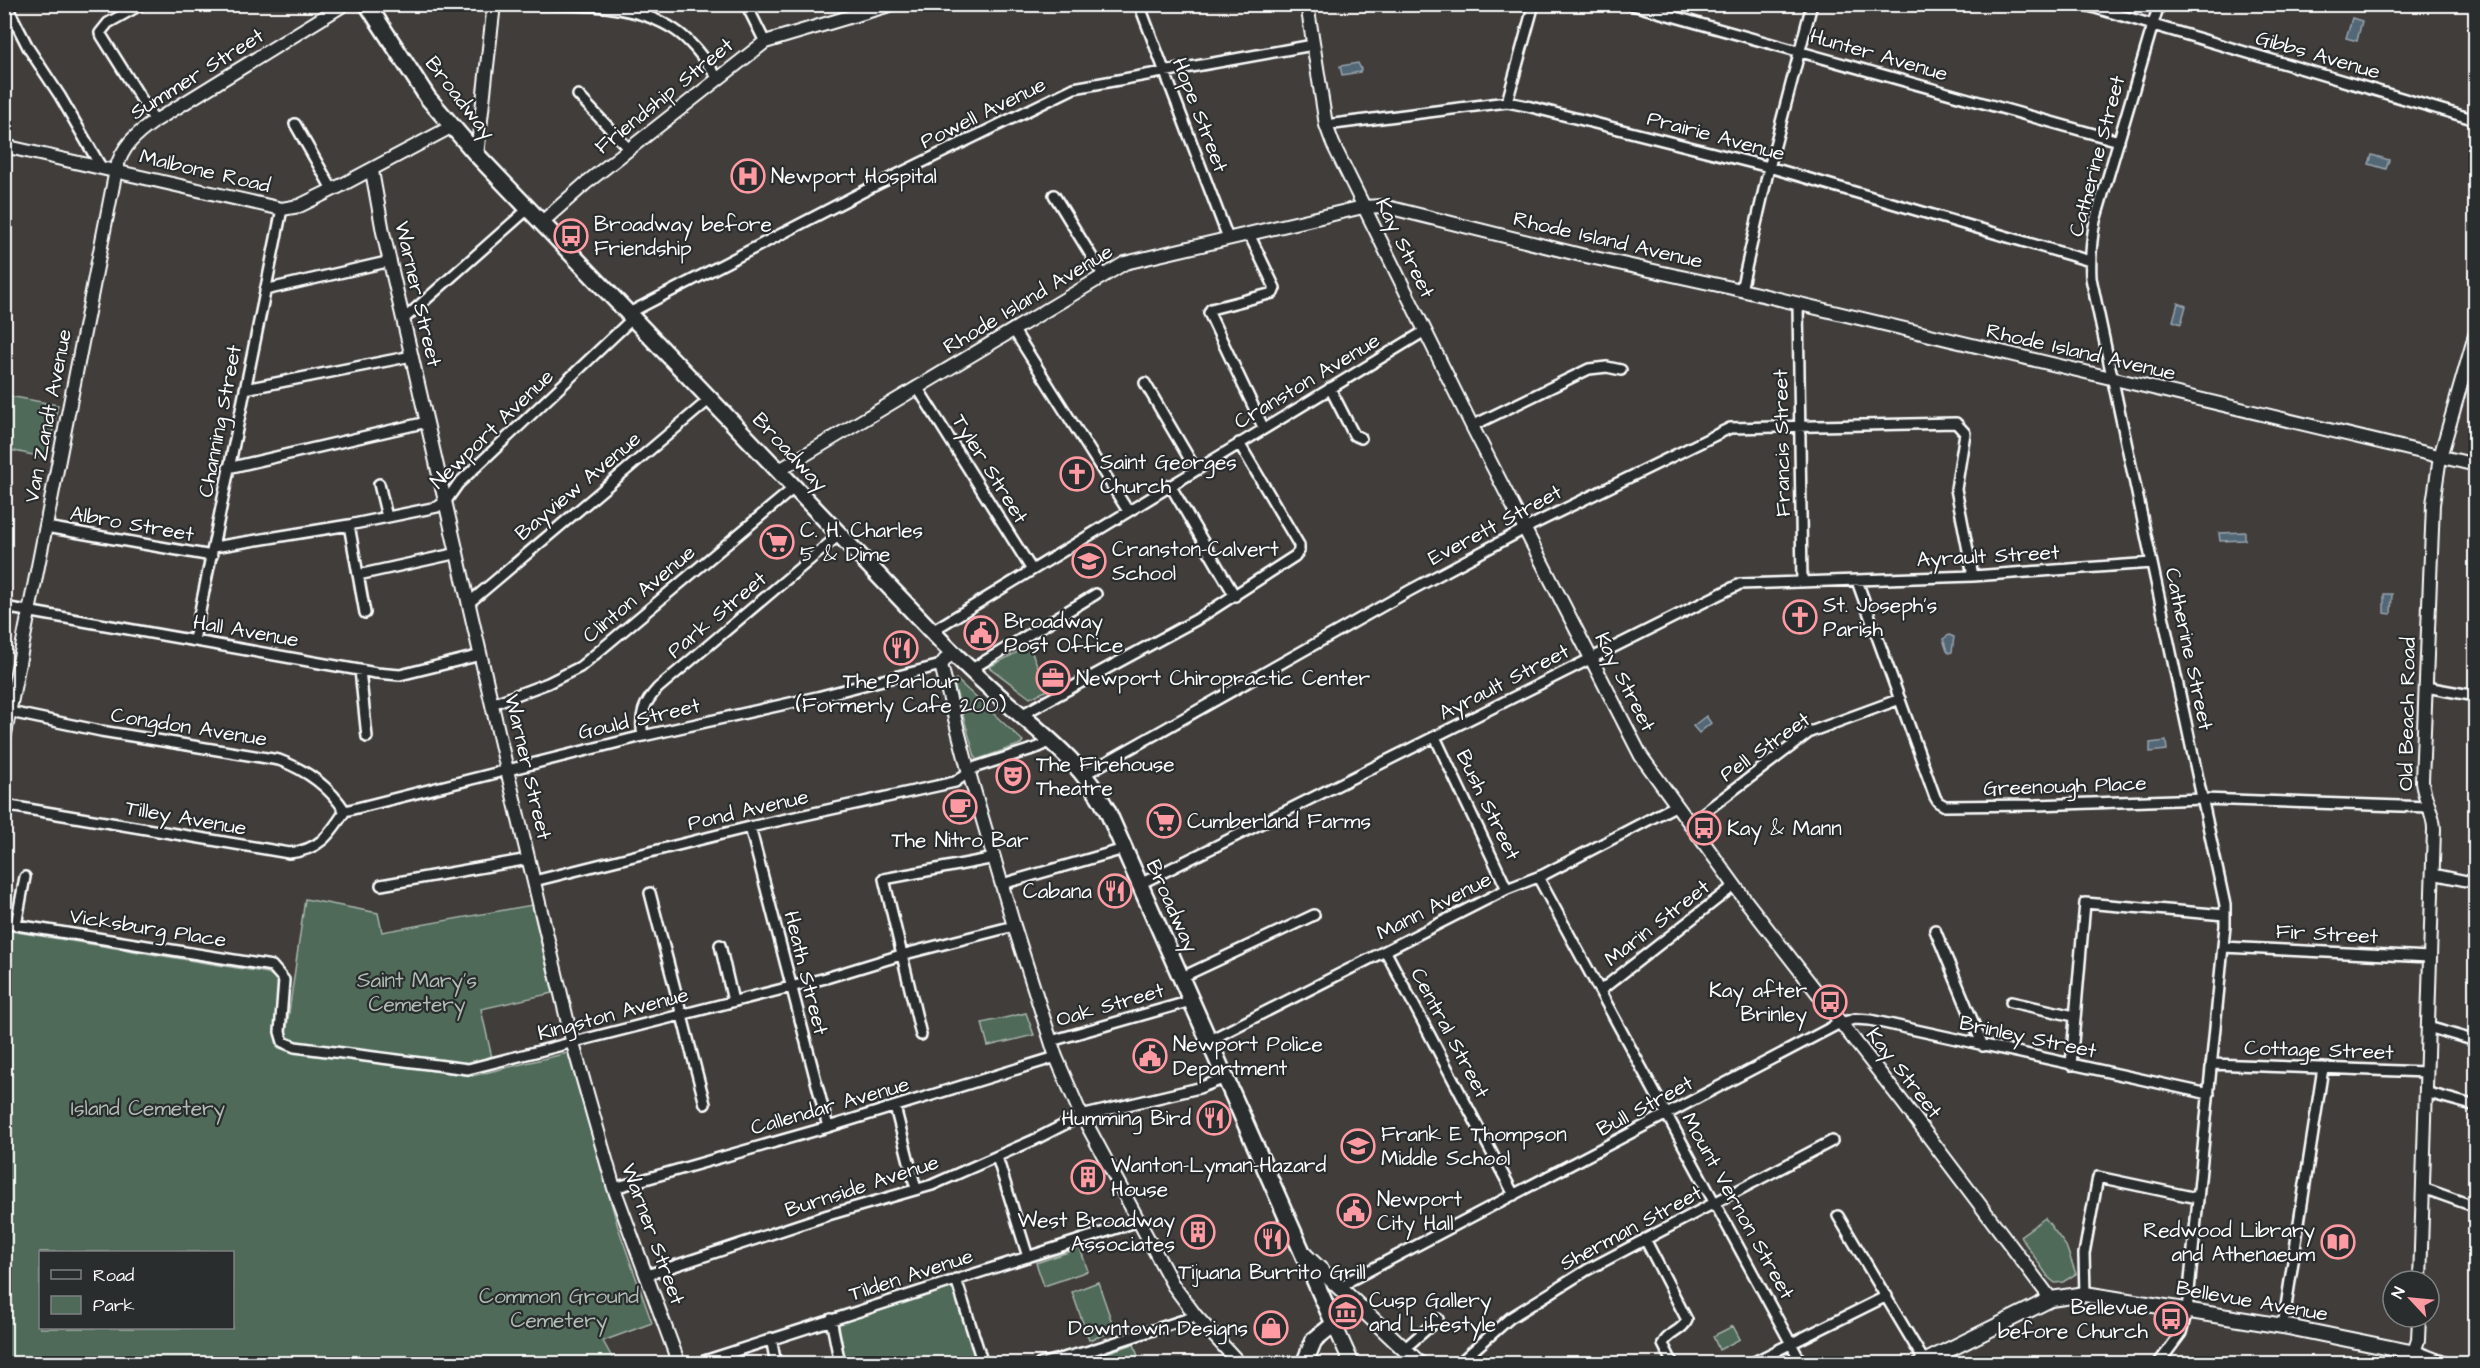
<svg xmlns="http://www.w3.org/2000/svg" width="2480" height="1368" font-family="'Architects Daughter',sans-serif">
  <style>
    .green { fill: #4f6a59; stroke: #a7b4ac; stroke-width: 1.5; fill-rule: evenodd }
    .water { fill: #536776; stroke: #98a4ad; stroke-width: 1.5 }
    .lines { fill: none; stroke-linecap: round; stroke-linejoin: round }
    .minor-casing { stroke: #fff; stroke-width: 14 }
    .tertiary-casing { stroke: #fff; stroke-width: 16 }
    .secondary-casing { stroke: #fff; stroke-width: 18 }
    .primary-casing { stroke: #fff; stroke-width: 20 }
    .minor { stroke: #2a2d2e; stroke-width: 9 }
    .tertiary { stroke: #2a2d2e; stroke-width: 12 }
    .secondary { stroke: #2a2d2e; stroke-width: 14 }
    .primary { stroke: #2a2d2e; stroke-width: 15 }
    .labels { text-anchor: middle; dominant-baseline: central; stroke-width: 4.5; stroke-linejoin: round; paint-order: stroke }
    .street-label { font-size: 21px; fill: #fff; stroke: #2a2d2e }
    .poi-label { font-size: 21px; fill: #fff; stroke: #2a2d2e; text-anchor: start }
    .park-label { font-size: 21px; fill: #b0bcb4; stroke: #2a2d2e }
  </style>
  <rect width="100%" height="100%" fill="#403d3b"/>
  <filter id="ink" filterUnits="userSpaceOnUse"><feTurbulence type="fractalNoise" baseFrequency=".0167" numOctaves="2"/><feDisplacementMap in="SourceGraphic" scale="12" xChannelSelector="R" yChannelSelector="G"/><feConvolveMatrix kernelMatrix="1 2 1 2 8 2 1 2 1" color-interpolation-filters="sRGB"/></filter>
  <g filter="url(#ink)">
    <path class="green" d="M4,395L58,405L47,458L5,449Z
      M1029,646L1048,690L1030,698L989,667Z
      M956,679L1023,741L1021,744L976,760L953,681Z
      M305,899L378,913L382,932L532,905L553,993L481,1009L492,1058L467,1064L295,1042L289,1040L286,1034Z
      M4,930L268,973L276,979L278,985L276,1037L277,1047L287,1051L472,1076L568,1053L618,1227L652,1323L603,1341L615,1363H5ZM40,1252H232V1328H40Z
      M1026,1013L1034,1035L988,1046L982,1023Z
      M2045,1218L2066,1246L2076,1274L2063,1282L2055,1283L2049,1278L2020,1236Z
      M1080,1248L1088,1271L1044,1286L1036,1263Z
      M1098,1282L1115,1331L1089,1340L1072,1292Z
      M953,1284L977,1363H846L838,1321Z
      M1733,1326L1740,1339L1719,1350L1713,1336Z
      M1134,1344L1140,1363H1096L1094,1357Z"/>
    <path class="water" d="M2352,18L2362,21L2357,41L2346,38Z
      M1358,63L1361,69L1360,72L1342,75L1340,66Z
      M2372,155L2389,160L2386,169L2369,164Z
      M2178,303L2186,306L2181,324L2173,321Z
      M2245,532V540L2220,541L2219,533Z
      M2384,594H2392L2391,614L2384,613Z
      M1949,635L1954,637L1952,652L1949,653L1947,651L1943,639Z
      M1706,716L1711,723L1699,733L1693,726Z
      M2166,741L2167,750L2150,752V743Z"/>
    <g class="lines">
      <g class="minor-casing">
        <path id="minor" d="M6,4L29,49L60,96L101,167
          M142,4L108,23L100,33L155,121
          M517,4C569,6 630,0 675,30C693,42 705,61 718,78
          M746,4L765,42
          M1139,4L1228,238
          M1629,4L2119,141
          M2082,4L2476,120
          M578,95L629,149
          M1507,102L1534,4
          M295,124L332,189
          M1326,125L1507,102L1527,106L1769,167L2090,261
          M1054,195L1103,275
          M1249,234L1275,288L1273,293L1211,309L1209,313L1264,429
          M265,290L391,261
          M1741,290L1768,172L1812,4
          M1798,304L1802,582
          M629,313L872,187L1074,88L1313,45
          M404,319L528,209
          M1013,329L1128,511
          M1145,383L1196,470
          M917,387L1032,570
          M1330,388L1354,435L1361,438
          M245,389L412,356
          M1472,426L1589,369L1607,367L1621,370
          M228,468L427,422
          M379,484L387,517
          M1170,485L1235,596
          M349,525L365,613
          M46,527L212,556
          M214,547L349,525L437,507L446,501L458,484L633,318
          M358,575L458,553
          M1857,581L1935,797L1938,802L1945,806L2036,805L2203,799L2429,807
          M470,602L710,399
          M4,607L376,673L400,675L481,655
          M932,631L1425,331
          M194,640L282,209
          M360,670L367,737
          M970,670L1096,594
          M2426,687L2476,696
          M492,704L548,683L580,667L795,487
          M10,712L101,731L279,760C306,770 329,786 345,811
          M1021,715L1196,620L1295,556L1299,551V545L1239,443
          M643,736C639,715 644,703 658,688L839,535
          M1435,737L1507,889
          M1085,774L1409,591L1532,525L1730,428L1956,423L1965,433L1956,489L1973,576
          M4,805L289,853C320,850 330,834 345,811
          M345,811L643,736L817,697L941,665
          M1690,823L1810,732L1900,699
          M750,827L828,1127
          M2433,874L2476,883
          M1538,877L1802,1364
          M534,881L750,827L955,782L976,767L1039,747L1052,740
          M1002,884L1124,849
          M1140,884L1740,584L1973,576L2152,563
          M381,885L529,859
          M650,893L705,1104
          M4,923L272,966L284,980L280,1032L283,1042L295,1047L468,1069L826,978L901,955L1014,926
          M16,925L25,877
          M1935,930L1983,1046
          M720,945L733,1001
          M2223,947L2430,957
          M1386,952L1514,1195
          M1180,978L1314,915
          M1601,990L1735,885
          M2011,1002L2074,1016
          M2428,1027L2476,1041
          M921,1035L884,879L995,858
          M1051,1041L1191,1001
          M1208,1041L1507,889L1543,875L1677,805
          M2211,1064L2426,1072
          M2071,1065L2085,903L2225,915
          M2425,1092L2476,1106
          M895,1107L916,1189
          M997,1157L1028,1257
          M614,1188L828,1127L1056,1057
          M2423,1188L2476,1207
          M1838,1216L1926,1364
          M1645,1239L1687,1320C1682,1332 1668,1332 1663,1344L1673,1364
          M647,1275L828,1215L932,1185L1034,1140L1081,1116L1199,1088L1225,1078
          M956,1279L983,1364
          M1341,1289L1351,1280L1840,1023L1855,1019L1870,1020L2209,1094
          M2085,1294L2084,1254L2098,1177L2197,1198
          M831,1319L840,1364
          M2283,1326L2323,1068
          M771,1338L776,1364
          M1404,1349L1438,1319
          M695,1364L1139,1221
          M1040,1364L1089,1351L1196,1316
          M1458,1364L1510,1318L1587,1270L1832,1141
          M1750,1364L1887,1296
          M2158,1364L2181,1333L2187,1311L2225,926V905L2091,278C2090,258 2091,241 2095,221L2159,4"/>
      </g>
      <g class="tertiary-casing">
        <path id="tertiary" d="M1307,4L1326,125L1333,144L1472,426L1641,756L1746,901L1904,1104L2051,1299
          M4,146L282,209L299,206L340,186L451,127
          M477,155L494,4
          M372,171L383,232L507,770L573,1044L614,1188L679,1364
          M541,223L586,183L765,42L893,4
          M778,471L1125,263L1363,207L1383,206L1581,255L1741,290L2476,465
          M952,651L941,665L969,773L1014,926L1056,1057L1078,1108L1173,1285L1196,1316L1240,1364
          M4,739L116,170C122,146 135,135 155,121L345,4
          M2420,1281L2434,829C2434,812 2423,798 2422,781L2433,504L2440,457L2476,332
          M2410,1364L2418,1340L2419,1317"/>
      </g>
      <g class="secondary-casing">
        <path id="secondary" d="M1304,1254L1420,1364
          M1334,1324L1352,1364
          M1920,1364L2051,1299L2085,1294L2283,1326L2415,1353L2444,1364"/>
      </g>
      <g class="primary-casing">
        <path id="primary" d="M367,4L428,98L477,155L943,643C968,668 994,692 1021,715C1055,744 1086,770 1107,810L1334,1324L1314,1340L1304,1364"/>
      </g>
      <use href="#minor" class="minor"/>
      <use href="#tertiary" class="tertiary"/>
      <use href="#secondary" class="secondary"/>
      <use href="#primary" class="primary"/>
    </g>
  </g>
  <defs>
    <g id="hospital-ring" transform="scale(1.725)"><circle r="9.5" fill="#2a2d2e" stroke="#ff9aa2" stroke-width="1.5"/><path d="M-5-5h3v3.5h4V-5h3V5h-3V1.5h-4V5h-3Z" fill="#ff9aa2"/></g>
    <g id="bus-ring" transform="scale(1.725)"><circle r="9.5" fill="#2a2d2e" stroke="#ff9aa2" stroke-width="1.5"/><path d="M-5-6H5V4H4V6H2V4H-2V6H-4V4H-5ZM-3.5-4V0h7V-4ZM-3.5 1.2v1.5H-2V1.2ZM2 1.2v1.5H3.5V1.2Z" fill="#ff9aa2"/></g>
    <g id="church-ring" transform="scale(1.725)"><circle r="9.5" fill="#2a2d2e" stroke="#ff9aa2" stroke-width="1.5"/><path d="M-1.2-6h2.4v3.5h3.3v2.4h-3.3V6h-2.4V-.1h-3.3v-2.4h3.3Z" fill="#ff9aa2"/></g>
    <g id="supermarket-ring" transform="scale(1.725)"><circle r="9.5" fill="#2a2d2e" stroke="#ff9aa2" stroke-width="1.5"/><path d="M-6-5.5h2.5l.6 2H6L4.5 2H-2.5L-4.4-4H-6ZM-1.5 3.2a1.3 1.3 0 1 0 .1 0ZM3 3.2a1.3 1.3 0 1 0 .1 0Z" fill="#ff9aa2"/></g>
    <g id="school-ring" transform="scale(1.725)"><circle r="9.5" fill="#2a2d2e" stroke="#ff9aa2" stroke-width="1.5"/><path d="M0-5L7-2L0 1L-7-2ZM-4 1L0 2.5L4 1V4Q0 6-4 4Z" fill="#ff9aa2"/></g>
    <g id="civic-ring" transform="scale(1.725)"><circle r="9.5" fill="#2a2d2e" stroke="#ff9aa2" stroke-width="1.5"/><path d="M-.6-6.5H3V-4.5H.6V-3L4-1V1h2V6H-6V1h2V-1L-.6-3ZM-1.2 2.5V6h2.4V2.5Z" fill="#ff9aa2"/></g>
    <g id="restaurant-ring" transform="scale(1.725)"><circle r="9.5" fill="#2a2d2e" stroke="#ff9aa2" stroke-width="1.5"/><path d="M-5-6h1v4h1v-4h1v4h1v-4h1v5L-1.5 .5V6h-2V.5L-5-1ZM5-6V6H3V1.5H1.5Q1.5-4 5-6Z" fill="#ff9aa2"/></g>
    <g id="office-ring" transform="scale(1.725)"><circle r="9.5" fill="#2a2d2e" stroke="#ff9aa2" stroke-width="1.5"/><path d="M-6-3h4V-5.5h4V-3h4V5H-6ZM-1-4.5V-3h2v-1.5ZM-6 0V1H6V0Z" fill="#ff9aa2"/></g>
    <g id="theatre-ring" transform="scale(1.725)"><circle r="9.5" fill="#2a2d2e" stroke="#ff9aa2" stroke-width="1.5"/><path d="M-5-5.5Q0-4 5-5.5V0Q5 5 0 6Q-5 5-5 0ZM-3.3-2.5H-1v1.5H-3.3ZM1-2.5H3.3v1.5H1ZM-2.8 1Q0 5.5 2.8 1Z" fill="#ff9aa2"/></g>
    <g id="cafe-ring" transform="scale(1.725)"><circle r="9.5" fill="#2a2d2e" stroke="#ff9aa2" stroke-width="1.5"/><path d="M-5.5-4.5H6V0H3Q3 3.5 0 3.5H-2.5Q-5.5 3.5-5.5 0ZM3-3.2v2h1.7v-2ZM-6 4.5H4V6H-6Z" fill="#ff9aa2"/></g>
    <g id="building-ring" transform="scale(1.725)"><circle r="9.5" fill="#2a2d2e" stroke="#ff9aa2" stroke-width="1.5"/><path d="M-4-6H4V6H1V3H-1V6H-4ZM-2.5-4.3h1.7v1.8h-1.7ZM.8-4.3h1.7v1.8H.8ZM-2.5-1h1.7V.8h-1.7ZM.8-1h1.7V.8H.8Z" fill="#ff9aa2"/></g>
    <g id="library-ring" transform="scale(1.725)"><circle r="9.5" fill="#2a2d2e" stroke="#ff9aa2" stroke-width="1.5"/><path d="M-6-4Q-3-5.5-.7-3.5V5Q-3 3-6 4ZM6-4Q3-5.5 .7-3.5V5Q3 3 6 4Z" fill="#ff9aa2"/></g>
    <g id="museum-ring" transform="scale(1.725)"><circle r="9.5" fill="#2a2d2e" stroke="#ff9aa2" stroke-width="1.5"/><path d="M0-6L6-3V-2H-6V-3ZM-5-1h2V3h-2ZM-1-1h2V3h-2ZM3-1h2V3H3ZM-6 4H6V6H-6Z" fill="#ff9aa2"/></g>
    <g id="shop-ring" transform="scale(1.725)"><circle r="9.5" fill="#2a2d2e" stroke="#ff9aa2" stroke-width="1.5"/><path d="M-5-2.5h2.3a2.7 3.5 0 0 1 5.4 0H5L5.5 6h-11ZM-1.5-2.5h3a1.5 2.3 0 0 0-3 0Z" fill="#ff9aa2"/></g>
  </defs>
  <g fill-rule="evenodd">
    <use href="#hospital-ring" x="748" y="176"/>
    <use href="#bus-ring" x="571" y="236"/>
    <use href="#church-ring" x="1077" y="474"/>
    <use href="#supermarket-ring" x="777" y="542"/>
    <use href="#school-ring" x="1089" y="561"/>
    <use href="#church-ring" x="1800" y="617"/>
    <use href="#civic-ring" x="981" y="633"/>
    <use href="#restaurant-ring" x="901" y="648"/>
    <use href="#office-ring" x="1053" y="678"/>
    <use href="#theatre-ring" x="1013" y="776"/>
    <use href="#cafe-ring" x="960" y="807"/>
    <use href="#supermarket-ring" x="1164" y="821"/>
    <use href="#bus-ring" x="1704" y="828"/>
    <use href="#restaurant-ring" x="1115" y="891"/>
    <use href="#bus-ring" x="1830" y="1002"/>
    <use href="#civic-ring" x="1150" y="1056"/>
    <use href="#restaurant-ring" x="1214" y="1118"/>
    <use href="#school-ring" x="1358" y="1146"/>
    <use href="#building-ring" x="1088" y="1177"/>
    <use href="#civic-ring" x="1354" y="1211"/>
    <use href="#building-ring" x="1198" y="1232"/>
    <use href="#restaurant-ring" x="1272" y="1239"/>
    <use href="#library-ring" x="2338" y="1242"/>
    <use href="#museum-ring" x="1346" y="1312"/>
    <use href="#bus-ring" x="2171" y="1319"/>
    <use href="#shop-ring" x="1271" y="1328"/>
  </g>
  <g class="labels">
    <g class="street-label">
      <text transform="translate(1879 55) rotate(16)">Hunter Avenue</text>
      <text transform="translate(2318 55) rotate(16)">Gibbs Avenue</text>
      <text transform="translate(197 74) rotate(-32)">Summer Street</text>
      <text transform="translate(664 96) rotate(-39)">Friendship Street</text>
      <text transform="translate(460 98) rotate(52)">Broadway</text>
      <text transform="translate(983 113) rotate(-26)">Powell Avenue</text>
      <text transform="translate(1200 115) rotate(69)">Hope Street</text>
      <text transform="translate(1716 136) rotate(15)">Prairie Avenue</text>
      <text transform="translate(2097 156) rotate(-75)">Catherine Street</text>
      <text transform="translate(205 171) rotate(13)">Malbone Road</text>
      <text transform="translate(1608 240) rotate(13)">Rhode Island Avenue</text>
      <text transform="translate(1405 248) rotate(64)">Kay Street</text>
      <text transform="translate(418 294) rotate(77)">Warner Street</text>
      <text transform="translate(1028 299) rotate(-31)">Rhode Island Avenue</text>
      <text transform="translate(2081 352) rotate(13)">Rhode Island Avenue</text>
      <text transform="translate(1307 381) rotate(-31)">Cranston Avenue</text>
      <text transform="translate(48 416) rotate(-79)">Van Zandt Avenue</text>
      <text transform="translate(220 421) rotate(-79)">Channing Street</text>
      <text transform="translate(492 429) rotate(-44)">Newport Avenue</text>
      <text transform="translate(1782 443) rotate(-91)">Francis Street</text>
      <text transform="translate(790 452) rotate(47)">Broadway</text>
      <text transform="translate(990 469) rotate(58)">Tyler Street</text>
      <text transform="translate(578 486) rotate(-40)">Bayview Avenue</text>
      <text transform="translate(132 524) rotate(10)">Albro Street</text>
      <text transform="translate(1495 525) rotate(-28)">Everett Street</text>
      <text transform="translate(1988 556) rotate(-3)">Ayrault Street</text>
      <text transform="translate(639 594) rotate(-40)">Clinton Avenue</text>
      <text transform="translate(717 615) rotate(-40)">Park Street</text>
      <text transform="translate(246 631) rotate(10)">Hall Avenue</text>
      <text transform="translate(2189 649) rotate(78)">Catherine Street</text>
      <text transform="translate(1504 682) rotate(-27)">Ayrault Street</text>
      <text transform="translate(1625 682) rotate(63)">Kay Street</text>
      <text transform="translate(2407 714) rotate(-89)">Old Beach Road</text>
      <text transform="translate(639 719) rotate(-13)">Gould Street</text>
      <text transform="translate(189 727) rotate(9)">Congdon Avenue</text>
      <text transform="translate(1765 747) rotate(-35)">Pell Street</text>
      <text transform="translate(528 767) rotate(77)">Warner Street</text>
      <text transform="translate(2065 786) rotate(-2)">Greenough Place</text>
      <text transform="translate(1488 805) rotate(64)">Bush Street</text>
      <text transform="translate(748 810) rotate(-13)">Pond Avenue</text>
      <text transform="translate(186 818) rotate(10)">Tilley Avenue</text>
      <text transform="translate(1172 906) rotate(66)">Broadway</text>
      <text transform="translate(1434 906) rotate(-27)">Mann Avenue</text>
      <text transform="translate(1657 923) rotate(-38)">Marin Street</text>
      <text transform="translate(148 928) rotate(9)">Vicksburg Place</text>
      <text transform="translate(2327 934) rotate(3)">Fir Street</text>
      <text transform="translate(806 973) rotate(76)">Heath Street</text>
      <text transform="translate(1110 1005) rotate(-16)">Oak Street</text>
      <text transform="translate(613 1014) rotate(-15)">Kingston Avenue</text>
      <text transform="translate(1450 1033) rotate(62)">Central Street</text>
      <text transform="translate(2028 1037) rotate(12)">Brinley Street</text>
      <text transform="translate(2319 1050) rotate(2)">Cottage Street</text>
      <text transform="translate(1904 1073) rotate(52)">Kay Street</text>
      <text transform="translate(830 1106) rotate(-16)">Callendar Avenue</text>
      <text transform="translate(1645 1106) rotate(-28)">Bull Street</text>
      <text transform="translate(862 1186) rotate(-18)">Burnside Avenue</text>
      <text transform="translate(1738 1206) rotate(61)">Mount Vernon Street</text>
      <text transform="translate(1631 1228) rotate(-28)">Sherman Street</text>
      <text transform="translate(653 1234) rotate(70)">Warner Street</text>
      <text transform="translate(911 1275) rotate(-18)">Tilden Avenue</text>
      <text transform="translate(2252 1301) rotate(10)">Bellevue Avenue</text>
    </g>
    <g class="poi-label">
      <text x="771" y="176">Newport Hospital</text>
      <text x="594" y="224">Broadway before<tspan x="594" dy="24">Friendship</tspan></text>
      <text x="1100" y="462">Saint Georges<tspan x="1100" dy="24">Church</tspan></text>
      <text x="800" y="530">C. H. Charles<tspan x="800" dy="24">5 &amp; Dime</tspan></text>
      <text x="1112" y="549">Cranston-Calvert<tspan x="1112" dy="24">School</tspan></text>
      <text x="1823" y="605">St. Joseph's<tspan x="1823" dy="24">Parish</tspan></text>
      <text x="1004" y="621">Broadway<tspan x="1004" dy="24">Post Office</tspan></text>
      <text x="1076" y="678">Newport Chiropractic Center</text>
      <text x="901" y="681" text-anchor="middle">The Parlour<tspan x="901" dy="24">(Formerly Cafe 200)</tspan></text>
      <text x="1036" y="764">The Firehouse<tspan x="1036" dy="24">Theatre</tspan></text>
      <text x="1187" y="821">Cumberland Farms</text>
      <text x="1727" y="828">Kay &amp; Mann</text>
      <text x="960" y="840" text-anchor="middle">The Nitro Bar</text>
      <text x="1092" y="891" text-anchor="end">Cabana</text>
      <text x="1807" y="990" text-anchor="end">Kay after<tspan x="1807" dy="24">Brinley</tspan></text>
      <text x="1173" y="1044">Newport Police<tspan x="1173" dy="24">Department</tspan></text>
      <text x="1191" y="1118" text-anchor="end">Humming Bird</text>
      <text x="1381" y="1134">Frank E Thompson<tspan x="1381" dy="24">Middle School</tspan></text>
      <text x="1111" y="1165">Wanton-Lyman-Hazard<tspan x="1111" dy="24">House</tspan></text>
      <text x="1377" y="1199">Newport<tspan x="1377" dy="24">City Hall</tspan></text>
      <text x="1175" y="1220" text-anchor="end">West Broadway<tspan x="1175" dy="24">Associates</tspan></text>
      <text x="2315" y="1230" text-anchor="end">Redwood Library<tspan x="2315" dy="24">and Athenaeum</tspan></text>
      <text x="1272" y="1272" text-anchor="middle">Tijuana Burrito Grill</text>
      <text x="1369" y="1300">Cusp Gallery<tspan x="1369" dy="24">and Lifestyle</tspan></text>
      <text x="2148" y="1307" text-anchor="end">Bellevue<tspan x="2148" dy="24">before Church</tspan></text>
      <text x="1248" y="1328" text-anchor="end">Downtown Designs</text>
    </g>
    <g class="park-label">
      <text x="417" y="980">Saint Mary's<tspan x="417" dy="24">Cemetery</tspan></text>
      <text x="148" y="1108">Island Cemetery</text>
      <text x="559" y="1296">Common Ground<tspan x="559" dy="24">Cemetery</tspan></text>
    </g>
  </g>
  <rect width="2480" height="1368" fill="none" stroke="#2a2d2e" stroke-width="24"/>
  <rect x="12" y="12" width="2456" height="1344" fill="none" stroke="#fff" stroke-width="2" filter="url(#ink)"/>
  <rect x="39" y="1251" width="195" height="78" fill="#2a2d2e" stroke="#7f8182" stroke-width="1.5"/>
  <rect x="51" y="1270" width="30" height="9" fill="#2a2d2e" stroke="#7f8182" stroke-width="1.5"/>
  <text x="93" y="1281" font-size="18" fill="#ffffff">Road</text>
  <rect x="51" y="1296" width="30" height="18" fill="#4f6a59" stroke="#7f8182" stroke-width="1.5"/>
  <text x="93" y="1311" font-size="18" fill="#ffffff">Park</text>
  <g transform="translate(2411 1299) rotate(296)"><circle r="28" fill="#2a2d2e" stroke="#7f8182" stroke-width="1.5"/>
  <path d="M0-4.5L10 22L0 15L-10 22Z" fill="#ff9aa2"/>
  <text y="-9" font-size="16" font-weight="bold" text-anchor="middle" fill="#ffffff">N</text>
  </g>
</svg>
